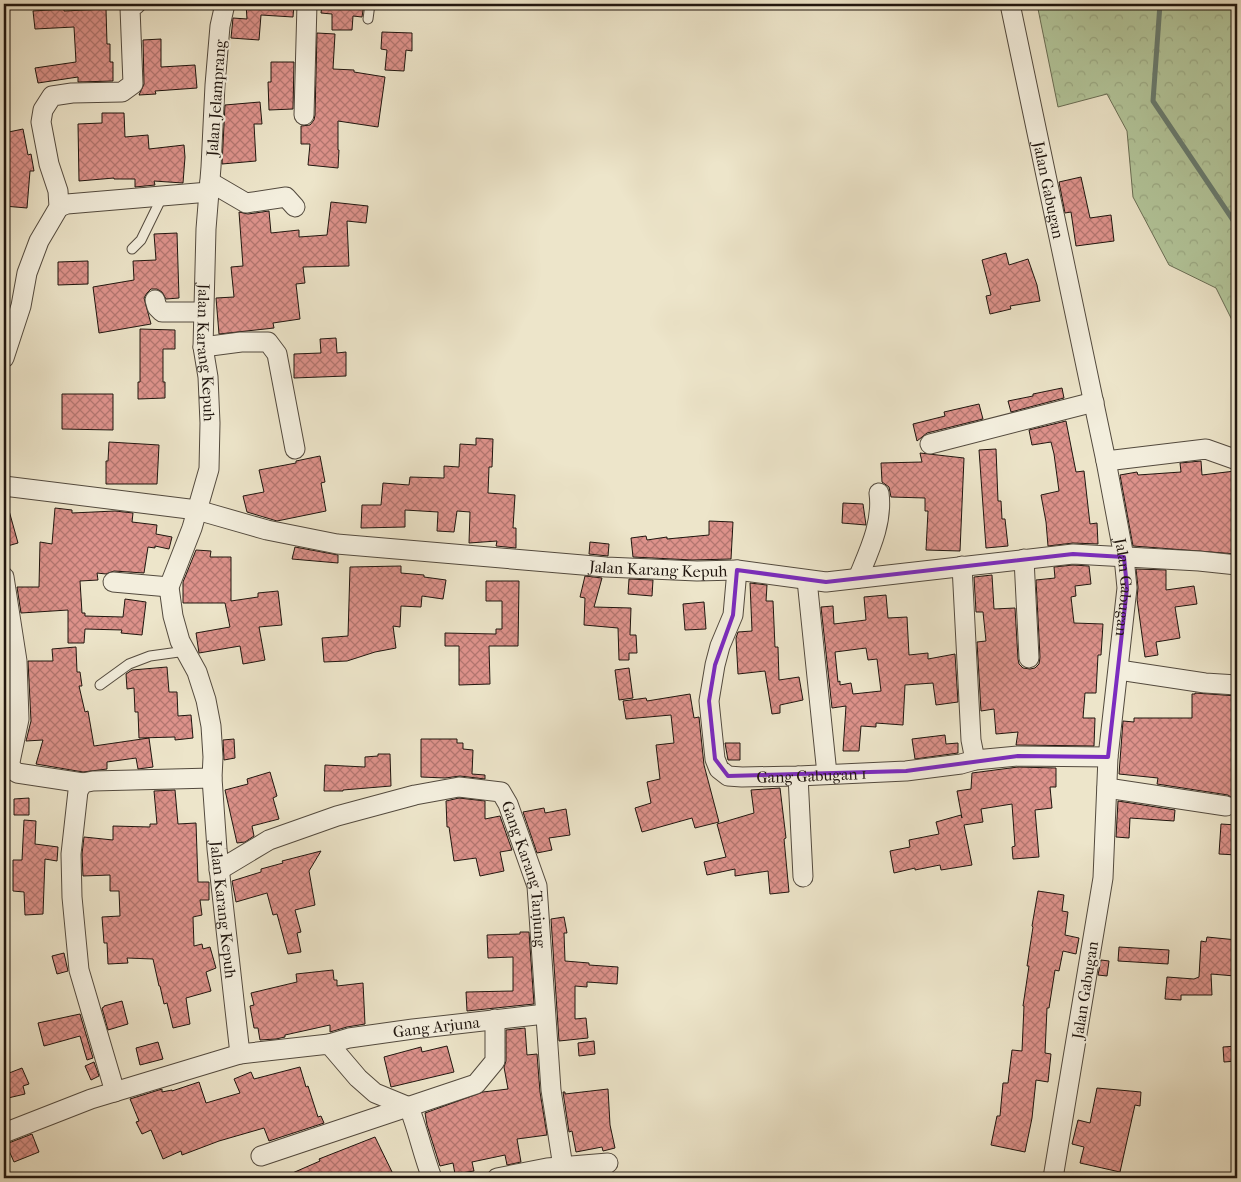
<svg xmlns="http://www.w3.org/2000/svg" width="1241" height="1182" font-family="'IM FELL French Canon',serif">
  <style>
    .forest { fill: url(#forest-crowns); stroke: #6a6e55 }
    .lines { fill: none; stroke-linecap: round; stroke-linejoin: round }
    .stream { stroke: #697c70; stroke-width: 5 }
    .building { fill: url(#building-cross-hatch); stroke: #20160f; fill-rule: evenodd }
    .lane-casing { stroke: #534a3e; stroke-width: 11 }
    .street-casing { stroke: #534a3e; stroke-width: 21 }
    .lane { stroke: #f3eedd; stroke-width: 9 }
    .street { stroke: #f3eedd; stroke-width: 19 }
    .marked { fill: none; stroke: #7b2cbf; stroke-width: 4; stroke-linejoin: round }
    .labels { text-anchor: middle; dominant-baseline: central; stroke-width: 4.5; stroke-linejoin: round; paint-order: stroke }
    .street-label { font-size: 16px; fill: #20160f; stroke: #f3eedd }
  </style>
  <defs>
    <pattern id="forest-crowns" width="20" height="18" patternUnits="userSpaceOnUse" patternTransform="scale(1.25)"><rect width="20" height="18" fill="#b3c69b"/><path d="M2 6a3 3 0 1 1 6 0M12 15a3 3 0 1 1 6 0" fill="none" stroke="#9aa984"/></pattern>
    <pattern id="building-cross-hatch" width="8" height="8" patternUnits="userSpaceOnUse" patternTransform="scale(1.25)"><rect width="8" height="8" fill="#dd928b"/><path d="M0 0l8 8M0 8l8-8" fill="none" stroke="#b37670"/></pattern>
  </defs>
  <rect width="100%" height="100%" fill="#ede5ca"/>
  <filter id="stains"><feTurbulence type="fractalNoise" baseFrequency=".004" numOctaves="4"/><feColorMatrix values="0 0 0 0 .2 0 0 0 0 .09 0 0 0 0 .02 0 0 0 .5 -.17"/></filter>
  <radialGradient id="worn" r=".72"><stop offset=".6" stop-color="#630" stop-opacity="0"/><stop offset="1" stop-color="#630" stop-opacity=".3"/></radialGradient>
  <path class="forest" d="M1037,4H1237V330L1216,288L1169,265L1133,197L1127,131L1107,94L1058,107Z"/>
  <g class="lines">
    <path class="stream" d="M1160,4L1153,101L1237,226"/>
  </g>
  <path class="building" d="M246,4H294L293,17L261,15L259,40L231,38L233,18L247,19Z
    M322,4H364L362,17L353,16L352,30H332V14L321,13Z
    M64,9V11L106,9L107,44H110V62H113V81L78,82V77L38,83L35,68L76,62L74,27L35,29L33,11Z
    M382,32L412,33V51L406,50L404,71L385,70L387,50L381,49Z
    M317,33L335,34L333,69L354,70V72L385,77L378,127L338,121V150H339L338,168L308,165L310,144H301V126L310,125L314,120L315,115Z
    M161,39V67L195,65L197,88L155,91L156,94L139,95L144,84L143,40Z
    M271,62H294L293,109L269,110L268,82H271Z
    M260,102L262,124H254L256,161L222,164L225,105Z
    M102,113H124L125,137L148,135L149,149L184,145L185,157L183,183L154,181L155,185L135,187V179H114V178L79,181L78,124L102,123Z
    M23,129L28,155L31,154L34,171H30L27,208L4,206V133Z
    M1081,177L1090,218L1111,215L1114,241L1076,246L1071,212L1065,213L1059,182Z
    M331,202L368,206L366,223L347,221L349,266L303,267L305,283L296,284L300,319L273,323L274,328L219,334L216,298L234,297L231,267L243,266L239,212L248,214L269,211L271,233L299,230V237L327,235Z
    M177,233L179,298L166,299L162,292L157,289H151L147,293L144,298L151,324L99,333L93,287L134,280L133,261L156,260L154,234Z
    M1006,253L1009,265L1028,259L1037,285L1040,301L1010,306L1011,309L990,314L986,296L991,295L982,260Z
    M88,261V284L58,285V262Z
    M140,329L175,330V349H163V382H165V398L138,399V382H140Z
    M336,338L337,353L346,352V376L294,378V354L321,353L320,339Z
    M1062,388L1064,398L1011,412L1008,401L1033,396V394Z
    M62,394H113V430L62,429Z
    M979,404L983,419L927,433L917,441L913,424L945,416L944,412Z
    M1066,421L1076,472L1084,471L1090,524L1097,523L1098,544L1073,543L1048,546L1046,522L1041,495L1059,491L1054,454L1051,442L1032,445L1029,430Z
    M476,438L493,439L492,467H489L488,493L515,495L513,528H516V548L496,546L497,541L469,543L470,512L457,511L454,532L437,531L438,512L405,510V527L361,528L362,505H381L383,483L409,485L410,477L444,478V466L459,467L460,444L476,445Z
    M109,442L159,445L157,484H106V461H108Z
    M996,449L998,501H1001L1002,519H1005L1008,546L986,548L979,450Z
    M920,453L964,458L960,551L926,550L928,511H925V498L891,497L889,487L882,482L881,463L922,462Z
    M320,456L325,482L321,483L326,511L277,521L247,512L243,496L264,492L259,470L296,463V461Z
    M1201,461L1202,475L1235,471L1237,554L1133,546L1120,475L1137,472L1138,475L1181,472L1180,463Z
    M843,503L863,504L866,525L842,523Z
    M4,507H8L18,543L4,547Z
    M55,508L72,510V513L115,511L133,513L132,522L157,525L156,534L172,537L169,549L155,546V548L148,547L144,573L114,571L106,574L97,573L98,580L80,581L82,613H85V616L123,617L125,599L146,602L142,635L121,633L122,630L85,629L84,643H68V610L21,613L17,587H39L40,542L52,544Z
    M709,521L733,522L731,559L692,560L633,557L631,538L646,536L647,540L667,537V539L709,535Z
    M590,542L609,544L608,556L589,554Z
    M295,547L338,555V563L292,559Z
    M196,550L211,551L210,557H231V601L258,597V593L278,591L282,625L259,627L265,660L243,664L240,646L199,653L196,633L230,627L225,603H183V582Z
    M1073,565L1089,566L1091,584L1075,586L1076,596L1071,597L1074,623L1103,624L1101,655H1098L1096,693H1085L1083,718H1095L1094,746L1016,745L1018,732L996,734L994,709L981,711L977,642L986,641L983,612H976L974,577L992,575L994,609L1015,608L1018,659L1019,664L1023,668L1030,669L1035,668L1039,664L1040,657L1036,580L1055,578L1054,567Z
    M401,566V573L424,575V577L446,580L443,599L422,596L421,607L401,606L400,627L393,626L396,648L375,652L347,661L324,662L322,638L348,636L350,567Z
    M1136,569L1166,570V590L1194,586L1197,604L1175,607L1180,638L1156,642L1158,655L1145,657L1137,599L1138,587Z
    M585,576L602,578L594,607L631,608L630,635H636L637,653H629V660H619L618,628L584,625L585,598L580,597Z
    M629,579L653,580L652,596L628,594Z
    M486,581H519L518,646H489L490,684L459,685V646H445V633L496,634V629H502V601H486Z
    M750,583L767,585L766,601H773L775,647H778L779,680L799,677L803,700L780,705V713L772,714L765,671L738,674L736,638L738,632L752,631Z
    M886,595L888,618L907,617L909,655L928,653V659L955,654L958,702L936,705L933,683L905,685L903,725L876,723V727L861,726L859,751H843L846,706L832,708L821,607L833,606L834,624L866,620L864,597ZM866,648L868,660L877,659L881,691L853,694L851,683L840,685V681L838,682L835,652Z
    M704,602L706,629L685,630L683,604Z
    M76,647L77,672H80L82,686H79L85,712L88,711L94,746L149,738L153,767L138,769L136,758L107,762V769L83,772L36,764L43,740L26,741L31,721L28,661H53L52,649Z
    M167,667L169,692H177L178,716L191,715L193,738L175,740V737L139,738L138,712H135L134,688L127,689L126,674L132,670Z
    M629,668L633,698L619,700L615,670Z
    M1195,693L1237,696V801L1228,795L1157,784L1158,778L1119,774L1123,721L1134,722V718H1192V694H1195Z
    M690,694L694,718L699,717L704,765L719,822L695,828L692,818L642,832L635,808L651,803L647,782L660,779L656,745L674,743L671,715L626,719L623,701L646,698L647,701Z
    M945,735L946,744L958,743V753L915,759L912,739Z
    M234,739L235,758L224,760L223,740Z
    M421,739H457V743H463V749L473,750L472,774L485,775V779L460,776L445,778L421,777Z
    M725,743H740V760H728Z
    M378,754H390L391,786L343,790V791H324L325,765L365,767V757L378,756Z
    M1018,767L1056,768V787H1050L1052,808L1035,810L1039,857L1013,859L1012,847L1015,846L1012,804L981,809L983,822L964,825L972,865L941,870L940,865L915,870V868L894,873L890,851L910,847L909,840L939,834L936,822L961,815L962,818L957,791L971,789L972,773Z
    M270,772L277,796L273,798L279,819L252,826L254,836L245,842L237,843L225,790L248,784L247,779Z
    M780,788L786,838L784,839L789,892L770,894L768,871L735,876V869L707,875L704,862L726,857L717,824L754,813L751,790Z
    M175,790L178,824L196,823L198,882H209V900H200L202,915L193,917L194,946L202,944L203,949L210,947L216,968L206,972L211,991L186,998L190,1024L173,1028L167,1003L164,1004L160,986H159L153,959L127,958L128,963L108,964L107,943H104L102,917L120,916L119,891H110V875L83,876L82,854L84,837L113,840V826L150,827V824H157L154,791Z
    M29,798V815H14V799Z
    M459,798L485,801V819L500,816L512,850L500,852L504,871L480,876L476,858L454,861L449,827H447L446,801Z
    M1118,801L1175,810L1174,821L1130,818L1129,838L1116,837Z
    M544,808L545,813L566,809L570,835L549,838L552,850L537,853L523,812Z
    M24,820L36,821L35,844L58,847L57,861L45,859L43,914L25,915L24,892L13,891V860H22Z
    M1221,824L1237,825V855L1219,854Z
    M321,851L309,871L315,905L295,910L301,932L297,933L301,952L288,954L277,914L273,915L267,893L236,902L232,881L261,872V869L283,863L282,861Z
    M1038,891L1064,895L1062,911L1068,912L1065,935L1079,938L1076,954L1063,951L1059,971L1055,970L1049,1008H1047L1045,1053L1051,1054L1048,1082L1036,1080L1032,1118L1025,1152L991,1145L997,1116H1000L1003,1083H1008L1012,1050L1022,1051L1024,1006H1023L1029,966H1027L1033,927L1032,926Z
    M564,917L567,933H564L565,961L589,963V965L618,967L617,984L587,982V987L575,986V1019L586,1018L588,1038L559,1041L551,919Z
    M520,932H529L534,1004L467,1011L466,992L513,991V957L488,958L487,935L520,934Z
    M1207,937L1237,940L1235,976L1211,974L1212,995H1181V1000L1165,999L1167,977L1194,979L1199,977L1201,941L1206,942Z
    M1119,947L1169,950L1168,964L1118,961Z
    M64,953L68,971L57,974L52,956Z
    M1101,960L1109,961L1107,976L1098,975Z
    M333,970L334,980H337V986L363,983L365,1024L347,1027L330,1032V1025L285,1035V1037L276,1039L260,1040L258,1028H254L250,1006L254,1005L251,993L297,982L296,974Z
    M122,1001L128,1024L108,1030L102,1008L104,1007V1006Z
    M80,1014L93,1058L87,1060L80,1036L44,1046L38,1023Z
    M525,1028L527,1055L537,1054L540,1092L547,1135L517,1139L521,1162L507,1165L505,1155L472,1162L474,1171L455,1174L453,1163L440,1166L427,1125L425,1113L483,1092L508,1089L504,1067L506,1061V1030Z
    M594,1041L595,1054L579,1056L578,1043Z
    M158,1042L163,1059L140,1065L136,1048Z
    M447,1046L454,1072L391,1087L384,1057L421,1047L422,1052Z
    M1237,1046V1061L1224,1062L1223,1047Z
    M94,1062L99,1076L91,1080L85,1066Z
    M300,1067L306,1087L308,1086L318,1117L321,1116L324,1123L269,1141L264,1128L219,1141L182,1155L181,1151L163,1159L151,1130L142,1134L136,1122L139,1121L130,1099L162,1089V1092L172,1090V1091L199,1082L206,1103L240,1093L234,1079L251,1072L254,1079Z
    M22,1068L29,1084L23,1086L25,1094L4,1099V1075Z
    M1097,1088L1141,1092L1140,1106L1135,1105L1120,1172L1080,1163L1084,1147L1072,1144L1078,1120L1090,1123Z
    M608,1089L610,1125L615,1148L603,1151L602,1147L576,1152L572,1131L569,1132L563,1092H565V1094Z
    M32,1134L39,1152L14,1162L6,1144Z
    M375,1137L395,1178H281L320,1161L319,1159Z"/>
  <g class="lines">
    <g class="lane-casing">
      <path id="lane" d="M368,19L370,4
        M132,249L141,240L162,197
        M100,685L129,664L150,656L186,651"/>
    </g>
    <g class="street-casing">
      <g id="street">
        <path id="s1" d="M225,4L220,26L215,85L211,167L206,229L203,347L208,377L210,423L209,469L192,528L169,587L173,616L180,641L197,672L206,700L211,726L213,757L212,778L217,849L240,1054L329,1044L358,1078L375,1093L409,1107C418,1130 423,1155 432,1178"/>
        <path id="s2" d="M1010,4L1106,461L1124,557L1127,588L1108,757L1103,878L1053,1178"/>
        <path d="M304,115L307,4"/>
        <path d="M210,182L246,203L286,197L295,207"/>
        <path d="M59,207L67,204L209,192"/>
        <path d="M155,300L157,307L162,312H203"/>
        <path d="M203,347L241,342H268L277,354L295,449"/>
        <path d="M4,358L21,306L27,273L39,241L59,207L58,191L49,164L41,122L43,110L52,96L72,93L122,92L133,84L130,8L136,4"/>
        <path d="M930,444L1094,402"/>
        <path d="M1106,461L1206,449L1237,460"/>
        <path id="s3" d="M4,486L197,510L267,530L337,544L606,567L697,571L737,570L826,582L1073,554L1199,561L1237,565"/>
        <path d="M1024,559L1029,658"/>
        <path d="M962,566L971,740L975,760"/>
        <path id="s4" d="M737,570L733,615L720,646L715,665L709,701L715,759L719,769L728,776L742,777L798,776L906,771L961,764L975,760L1018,756L1108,757"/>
        <path d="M4,577L17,661L19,719L10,762L11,768L17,773L83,783"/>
        <path d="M858,578C869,551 883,523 879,493"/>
        <path d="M807,580L827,774"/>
        <path d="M113,582L169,587"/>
        <path d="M1119,670L1205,683L1237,685"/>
        <path d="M798,776L803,877"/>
        <path d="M1107,788L1226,806"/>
        <path id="s5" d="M219,870L269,840L337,816L415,795L459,787L501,792L508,804L537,886L551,1090L563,1167"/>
        <path id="s6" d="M329,1044L349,1038L413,1029L545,1014"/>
        <path d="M115,1092L79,970L72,897L71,854L78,791L83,783L93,781L212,778"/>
        <path d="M4,1133L91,1099L240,1054"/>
        <path d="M261,1156L476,1084L495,1061V1019"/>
        <path d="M497,1178L547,1168L608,1163"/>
      </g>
    </g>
    <use href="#lane" class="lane"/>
    <use href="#street" class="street"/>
  </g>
  <path class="marked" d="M1073,554L1124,557L1127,588L1108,757L1018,756L906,771L728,776L715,759L709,701L715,665L733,615L737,570L826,582Z"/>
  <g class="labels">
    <g class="street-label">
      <text transform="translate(216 98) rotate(-86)">Jalan Jelamprang</text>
      <text stroke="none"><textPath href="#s2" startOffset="190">Jalan Gabugan</textPath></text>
      <text stroke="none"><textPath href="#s1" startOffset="350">Jalan Karang Kepuh</textPath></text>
      <text stroke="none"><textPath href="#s3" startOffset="661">Jalan Karang Kepuh</textPath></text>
      <text stroke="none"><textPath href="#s2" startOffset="595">Jalan Gabugan</textPath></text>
      <text stroke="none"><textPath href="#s4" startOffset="299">Gang Gabugan 1</textPath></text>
      <text stroke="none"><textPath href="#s5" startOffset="385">Gang Karang Tanjung</textPath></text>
      <text stroke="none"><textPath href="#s1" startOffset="922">Jalan Karang Kepuh</textPath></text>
      <text transform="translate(1085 990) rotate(-81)">Jalan Gabugan</text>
      <text stroke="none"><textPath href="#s6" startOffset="109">Gang Arjuna</textPath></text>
    </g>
  </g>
  <rect width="1241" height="1182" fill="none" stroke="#ede5ca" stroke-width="20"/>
  <rect x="5" y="5" width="1231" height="1172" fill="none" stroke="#20160f" stroke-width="2.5"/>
  <rect x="10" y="10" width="1221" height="1162" fill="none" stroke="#20160f"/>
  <rect width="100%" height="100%" filter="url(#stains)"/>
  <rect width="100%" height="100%" fill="url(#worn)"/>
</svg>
